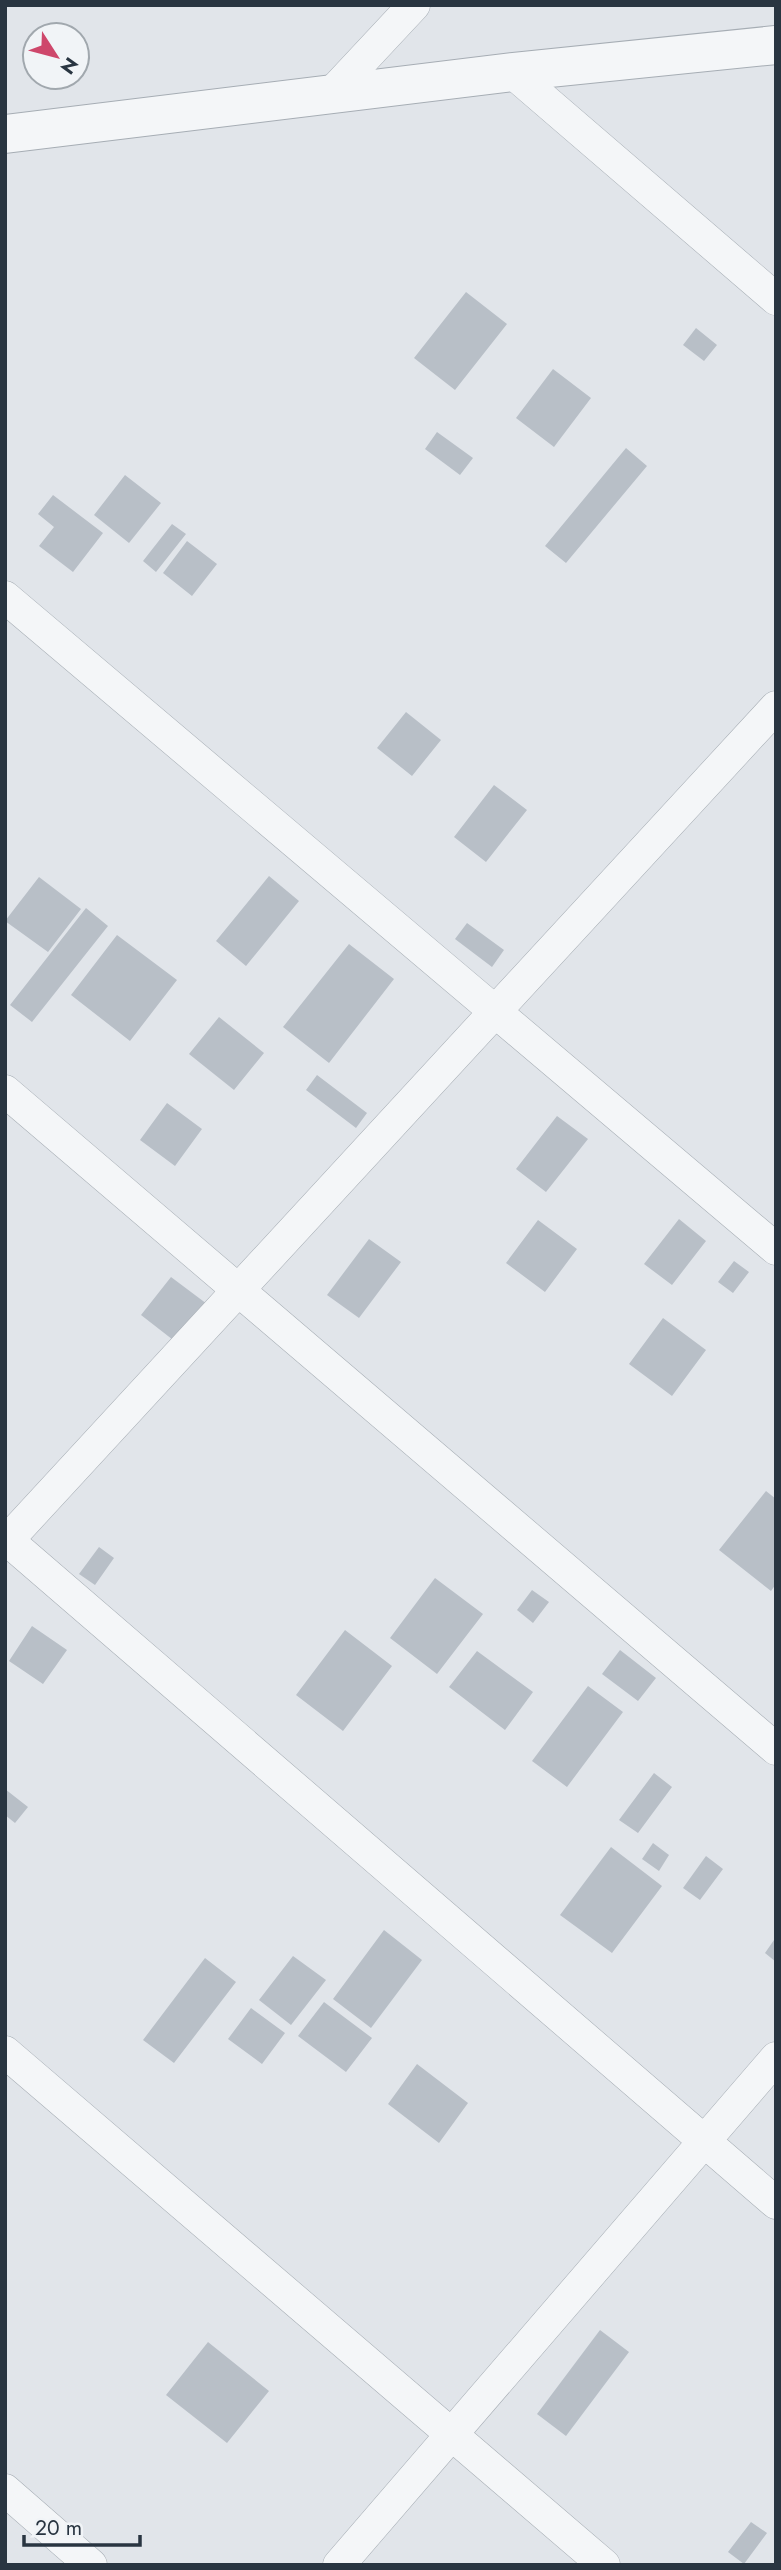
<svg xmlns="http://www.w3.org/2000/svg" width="781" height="2570" font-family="Jost,sans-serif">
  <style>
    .building { fill: #b8bfc7 }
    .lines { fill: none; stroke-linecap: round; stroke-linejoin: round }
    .minor-casing { stroke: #a6adb4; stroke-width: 33 }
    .tertiary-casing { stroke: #a6adb4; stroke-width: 40 }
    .minor { stroke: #f4f6f8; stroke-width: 32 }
    .tertiary { stroke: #f4f6f8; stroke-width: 38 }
  </style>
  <rect width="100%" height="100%" fill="#e1e5ea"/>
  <path class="building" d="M466,292L507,324L455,390L414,358Z
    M696,328L717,345L704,361L683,345Z
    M553,369L591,398L554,447L516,418Z
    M437,432L473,458L460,475L425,449Z
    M626,448L647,466L566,563L545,546Z
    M125,475L161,503L129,543L94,515Z
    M53,495L103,533L73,572L39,546L54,527L38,514Z
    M172,524L186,534L156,572L143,561Z
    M187,541L217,564L192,596L163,573Z
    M406,712L441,740L412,776L377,748Z
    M494,785L527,810L486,862L454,837Z
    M269,876L299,901L246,966L216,941Z
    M39,877L81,909L48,952L5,921Z
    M86,908L108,926L32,1022L10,1005Z
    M467,923L504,950L492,967L455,939Z
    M117,935L177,980L130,1041L71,995Z
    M349,944L394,979L329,1063L283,1027Z
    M219,1017L264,1053L234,1090L189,1054Z
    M317,1075L367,1113L356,1128L306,1090Z
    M167,1103L202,1129L175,1166L140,1140Z
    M557,1116L588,1139L546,1192L516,1169Z
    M679,1219L706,1241L672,1285L644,1264Z
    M538,1220L577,1249L545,1292L506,1263Z
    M369,1239L401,1262L359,1318L327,1295Z
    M734,1261L749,1272L733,1293L718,1282Z
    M171,1277L207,1304L177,1343L141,1315Z
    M663,1318L706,1350L672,1396L629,1364Z
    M766,1491L776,1499V1584L771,1591L719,1550Z
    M99,1547L114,1558L95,1585L79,1574Z
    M435,1578L483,1614L437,1674L390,1638Z
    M532,1590L549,1602L533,1623L517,1610Z
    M32,1626L67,1650L43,1684L9,1661Z
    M345,1630L392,1666L343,1731L296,1695Z
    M620,1650L656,1678L638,1701L602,1674Z
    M477,1651L533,1692L505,1730L449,1687Z
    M588,1686L623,1712L567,1787L532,1761Z
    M654,1773L672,1787L638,1833L619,1820Z
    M5,1789L28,1807L15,1823L5,1815Z
    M653,1843L669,1855L659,1871L642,1859Z
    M611,1847L662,1886L612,1953L560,1915Z
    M706,1856L723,1869L700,1900L683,1888Z
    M384,1930L422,1960L371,2028L333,1999Z
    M774,1940L776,1941V1962L765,1953Z
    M293,1956L326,1980L291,2025L259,2000Z
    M205,1958L236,1982L174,2063L143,2040Z
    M324,2002L372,2038L346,2072L298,2036Z
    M251,2008L285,2033L262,2064L228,2039Z
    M417,2064L468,2103L439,2143L388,2104Z
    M600,2330L629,2352L566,2436L537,2414Z
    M208,2342L269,2391L227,2443L166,2395Z
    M751,2522L767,2533L744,2564L728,2552Z"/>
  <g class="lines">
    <g class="minor-casing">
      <path id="minor" d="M512,72L776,299
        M329,96L414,5
        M5,597L776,1249
        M5,1091L776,1749
        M5,1538L776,2203
        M5,1543L776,707
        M5,2052L604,2565
        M5,2490L91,2565
        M339,2565L776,2058"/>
    </g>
    <g class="tertiary-casing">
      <path id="tertiary" d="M5,134L512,72L776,45"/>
    </g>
    <use href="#minor" class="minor"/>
    <use href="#tertiary" class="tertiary"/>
  </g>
  <rect width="781" height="2570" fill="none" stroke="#293541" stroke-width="14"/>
  <g transform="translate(56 56) rotate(126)"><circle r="33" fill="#f1f4f7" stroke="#a1a8ae" stroke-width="2"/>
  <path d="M0-5L12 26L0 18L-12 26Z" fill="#ce476b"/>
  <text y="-10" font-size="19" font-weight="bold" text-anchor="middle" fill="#293541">N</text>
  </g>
  <path d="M24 2535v10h116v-10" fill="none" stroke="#293541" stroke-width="3.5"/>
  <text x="35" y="2535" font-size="21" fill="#293541" stroke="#f1f4f7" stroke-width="5" paint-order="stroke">20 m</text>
</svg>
